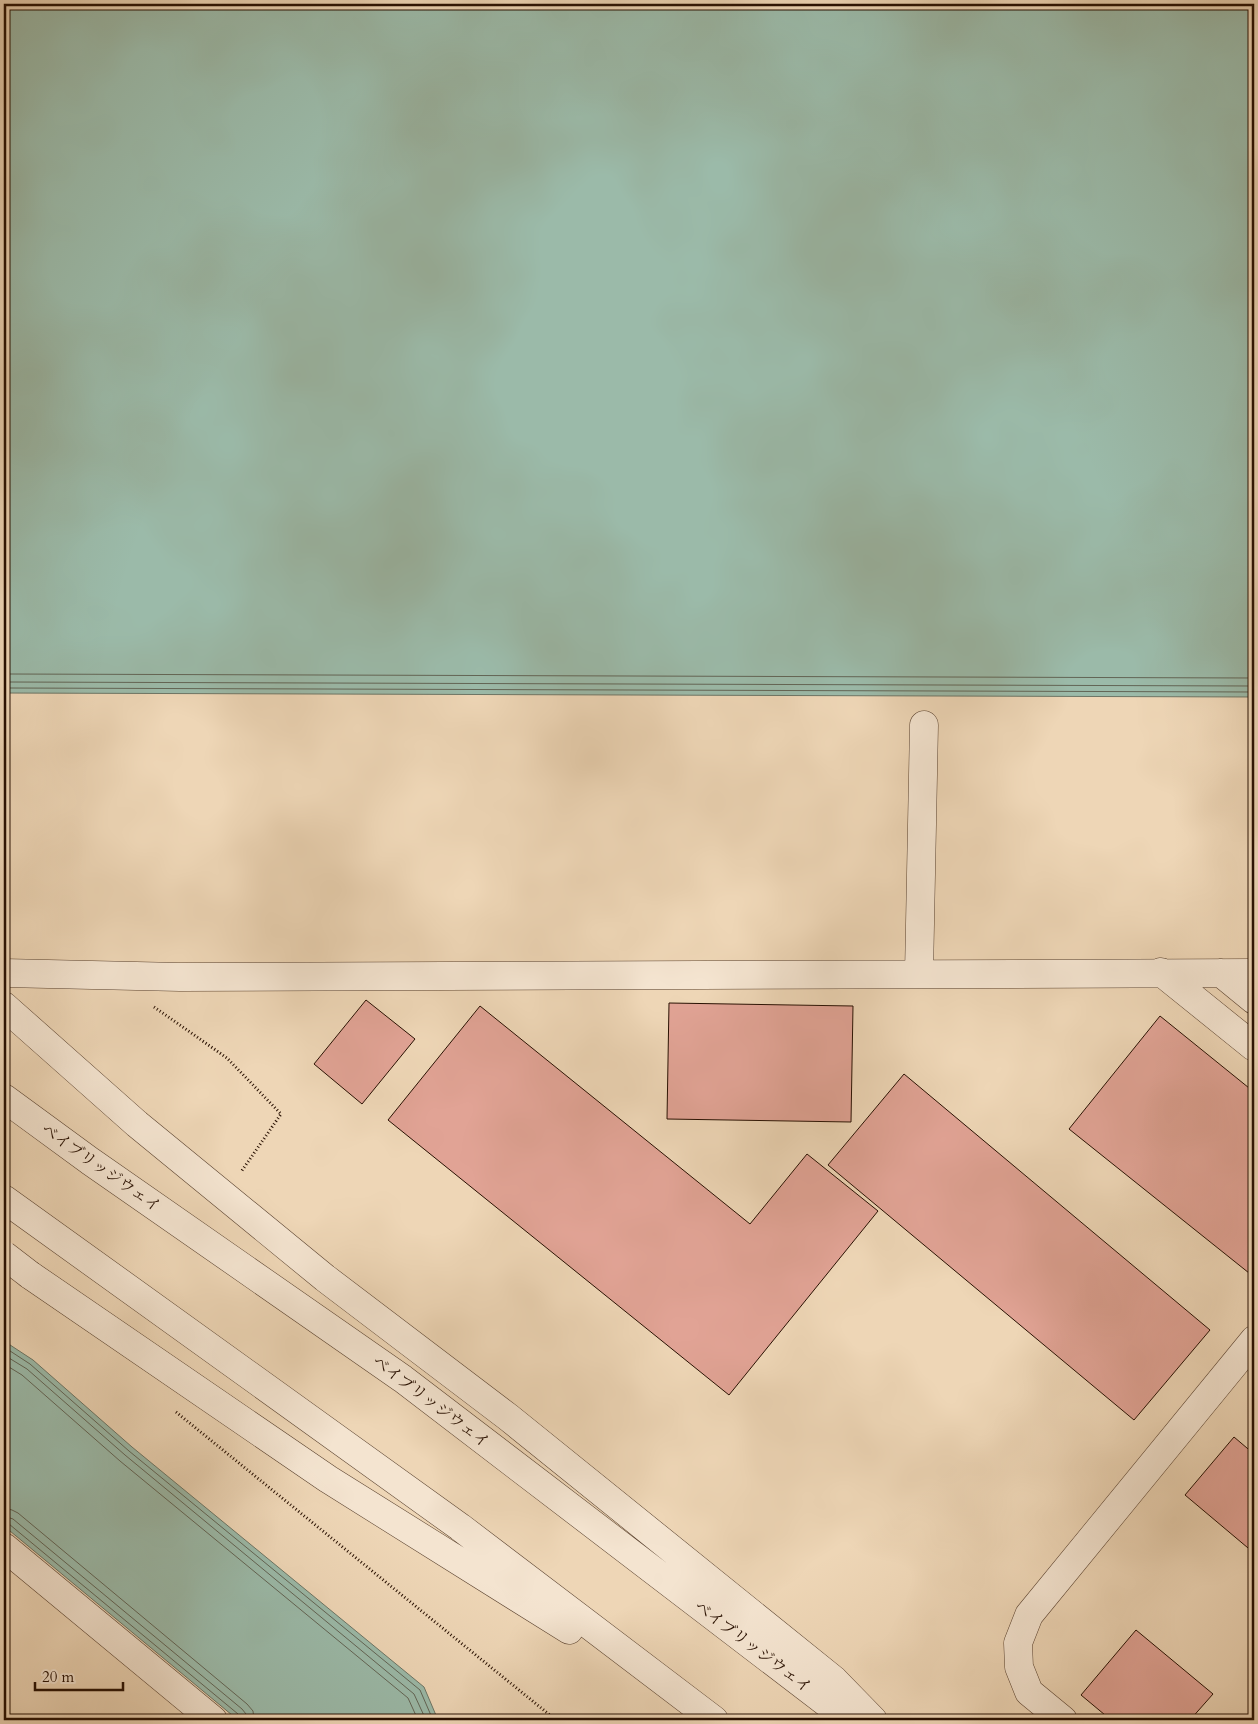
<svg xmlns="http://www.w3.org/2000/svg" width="1258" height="1724" font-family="Cardo,'Noto Serif JP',serif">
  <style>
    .water { fill: #9bbaa9; stroke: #6d7666 }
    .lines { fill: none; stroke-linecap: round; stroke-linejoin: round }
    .shore { stroke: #626556; stroke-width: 1 }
    .building { fill: #e1a395; stroke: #281002 }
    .minor-casing { stroke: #5a422f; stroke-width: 29 }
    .path { stroke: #281002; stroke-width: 3; stroke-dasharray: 1 2.5; stroke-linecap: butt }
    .minor { stroke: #f4e4d0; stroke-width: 28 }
    .minor-bridge-casing { stroke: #5a422f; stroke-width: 29; stroke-linecap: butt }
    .minor-bridge { stroke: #f4e4d0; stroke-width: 28 }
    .labels { text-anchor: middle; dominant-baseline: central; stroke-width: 5; stroke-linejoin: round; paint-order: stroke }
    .street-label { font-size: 16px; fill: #281002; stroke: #f4e4d0 }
  </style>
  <rect width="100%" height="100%" fill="#eed6b6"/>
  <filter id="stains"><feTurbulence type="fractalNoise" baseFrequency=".004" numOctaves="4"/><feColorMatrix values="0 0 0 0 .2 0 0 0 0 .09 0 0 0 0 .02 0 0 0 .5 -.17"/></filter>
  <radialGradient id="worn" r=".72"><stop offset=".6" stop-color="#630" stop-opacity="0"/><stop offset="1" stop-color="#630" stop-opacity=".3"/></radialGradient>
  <path class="water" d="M4,4H1254V697L4,693Z
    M4,1341L33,1360L132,1447L424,1687L438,1720H238L4,1526Z"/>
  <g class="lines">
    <path class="shore" d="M4,674L1254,678
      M4,682L1254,686
      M4,688L1254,692
      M4,1347L30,1364L129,1451L420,1690L433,1720
      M4,1355L27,1369L125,1455L414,1694L426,1720
      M4,1364L22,1375L120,1461L408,1698L418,1720
      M4,1508L12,1510L18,1513L247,1704L253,1711L254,1720
      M4,1516L13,1519L242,1709L246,1714L247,1720
      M4,1522L9,1524L238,1714L241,1720"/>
  </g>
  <path class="building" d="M366,1000L415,1039L362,1104L314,1064Z
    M669,1003L853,1006L851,1122L667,1119Z
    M480,1006L750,1224L807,1154L878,1211L729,1395L388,1120Z
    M1160,1016L1254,1092V1277L1069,1129Z
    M904,1074L1210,1330L1134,1420L828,1165Z
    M1234,1437L1254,1454V1553L1185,1495Z
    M1136,1630L1213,1694L1190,1720H1111L1081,1695Z"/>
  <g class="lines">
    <g class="minor-casing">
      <path id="minor" d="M1161,972L1254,1047
        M4,973L180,977L1254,973
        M1221,973L1254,1000
        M919,974L924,725
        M4,1006L137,1124L325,1278L508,1417L834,1680L873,1720
        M4,1098L90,1161L403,1379L849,1720
        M4,1199L460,1527L714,1720
        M30,1275L328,1479L569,1630
        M4,1547L213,1720
        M1063,1720L1029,1692L1019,1667L1018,1643L1029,1615L1254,1340"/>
    </g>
    <path class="path" d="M154,1007L227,1058L281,1114L241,1172
      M176,1412L556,1720"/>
    <use href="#minor" class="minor"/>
    <g class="minor-bridge-casing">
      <path id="minor-bridge" d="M4,1255L30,1275"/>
    </g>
    <use href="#minor-bridge" class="minor-bridge"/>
  </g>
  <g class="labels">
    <g class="street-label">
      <text transform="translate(101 1168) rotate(35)">ベイブリッジウェイ</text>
      <text transform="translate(431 1402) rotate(37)">ベイブリッジウェイ</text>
      <text transform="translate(753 1647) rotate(37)">ベイブリッジウェイ</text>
    </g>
  </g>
  <rect width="1258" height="1724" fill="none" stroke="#eed6b6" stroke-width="20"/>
  <rect x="5" y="5" width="1248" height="1714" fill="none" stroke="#281002" stroke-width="2.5"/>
  <rect x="10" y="10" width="1238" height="1704" fill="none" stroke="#281002"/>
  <path d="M35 1682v8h88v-8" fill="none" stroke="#281002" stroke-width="2.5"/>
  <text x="42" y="1682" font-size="15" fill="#281002" stroke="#f4e4d0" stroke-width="4" paint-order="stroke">20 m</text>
  <rect width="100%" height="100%" filter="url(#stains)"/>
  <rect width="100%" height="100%" fill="url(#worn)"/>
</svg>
